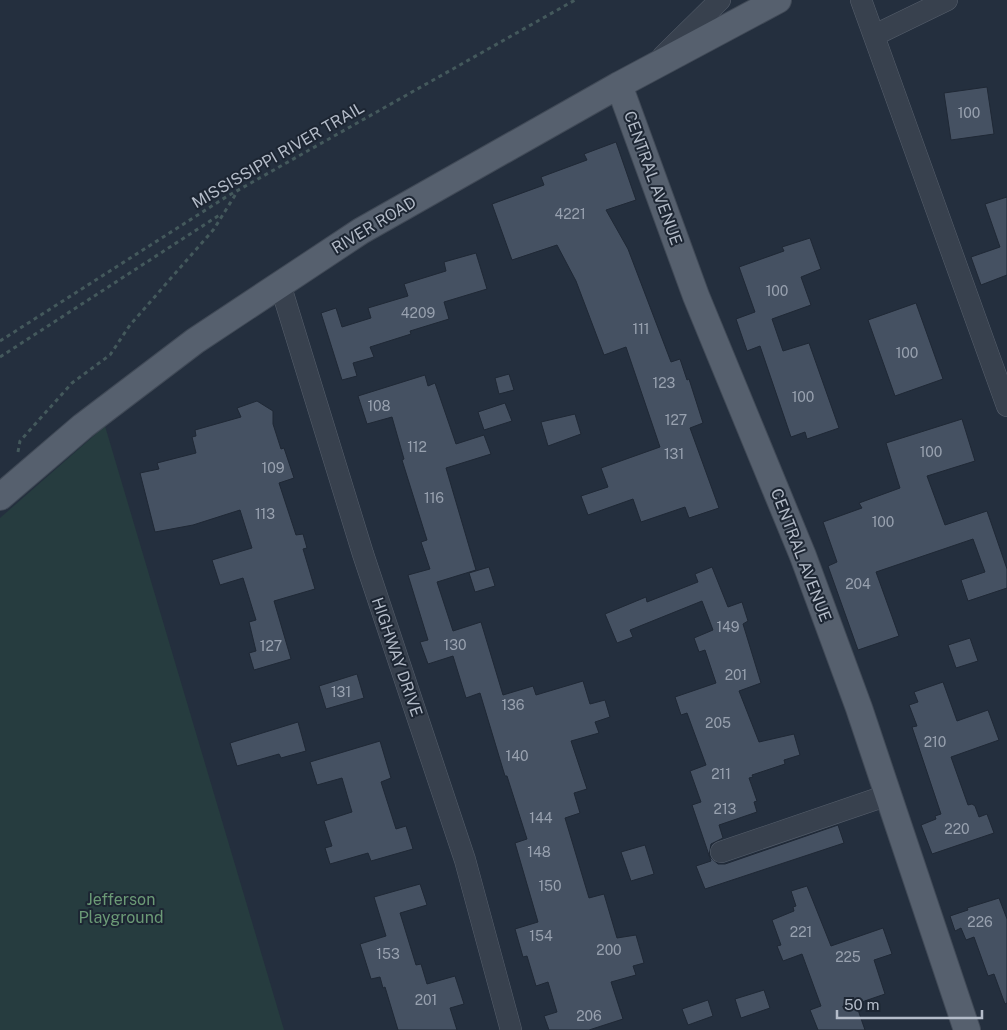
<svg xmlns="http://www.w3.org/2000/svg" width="1007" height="1030" font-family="'Public Sans',sans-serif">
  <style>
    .green { fill: #263c3f }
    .building { fill: #455162; stroke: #1f2835 }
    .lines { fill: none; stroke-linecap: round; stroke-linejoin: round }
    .minor-casing { stroke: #565f6c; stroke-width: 22 }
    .major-casing { stroke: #414a57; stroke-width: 28 }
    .path { stroke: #44595c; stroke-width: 3; stroke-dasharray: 4 4; stroke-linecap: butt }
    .minor { stroke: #38414e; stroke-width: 21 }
    .major { stroke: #56606e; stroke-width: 26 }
    .labels { text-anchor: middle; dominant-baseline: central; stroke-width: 4; stroke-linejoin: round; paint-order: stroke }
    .number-label { font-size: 14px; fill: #98a1af }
    .street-label { font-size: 16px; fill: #b4bcc9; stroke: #1d2633 }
    .park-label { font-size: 16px; fill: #6b9a76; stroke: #1d2633 }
  </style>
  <rect width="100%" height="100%" fill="#242f3e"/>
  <path class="green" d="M105,426L284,1030H0V518Z"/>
  <path class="building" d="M987,87L994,134L951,140L944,93Z
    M616,142L636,200L606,210L628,249L671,362L680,359L687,380L689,379L703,423L690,428L719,508L689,518L685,507L641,522L633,499L588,515L581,496L608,487L601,468L660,447L626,347L604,355L576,281L557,245L512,260L492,204L544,185L541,177L587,160L584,154Z
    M1007,197V275L981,285L971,257L1000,247L985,204Z
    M810,238L821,269L801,277L811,305L772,319L783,351L809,343L839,428L807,439L805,432L791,437L760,346L747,351L736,319L755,312L739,267L784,251L782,247Z
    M476,253L487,289L444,302L449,319L410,331L411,334L370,347L374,357L353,363L357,376L342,380L321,313L336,308L342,327L371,318L368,308L408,296L404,284L446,271L444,262Z
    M916,303L943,379L895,396L868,320Z
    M509,374L514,390L499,394L495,378Z
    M425,375L428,386L435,383L456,444L484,435L491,454L446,468L476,570L437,582L453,631L481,622L503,695L533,686L536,695L583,681L590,704L605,700L610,717L595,722L599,733L571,741L587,789L574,793L580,813L565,818L589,898L604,894L617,938L636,935L644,963L633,966L636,975L611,982L623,1019L589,1030H549L544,1016L557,1012L548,982L536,986L527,956L523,957L515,929L538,922L515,843L527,839L507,776H505L480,693L466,698L453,656L428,664L420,642L428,640L408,575L430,569L421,542L427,540L402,460L404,459L392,417L367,424L358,396Z
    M257,401L273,411V424L281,449L284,448L294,478L279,483L296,535L303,534L307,548L303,549L315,589L274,601L291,659L254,670L249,653L256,651L249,622L256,620L243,578L220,585L212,560L252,548L240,510L193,525L155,532L140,473L159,469L157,463L196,453L192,437L196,436L195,430L241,417L237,408Z
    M505,403L512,421L484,430L478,412Z
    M575,414L581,434L548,446L541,422Z
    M962,419L975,461L927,476L945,525L987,511L1007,569V588L968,601L961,580L985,572L973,539L876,572L899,636L858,650L828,566L837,562L823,522L862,508L859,503L900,488L886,443Z
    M489,567L495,586L475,592L469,573Z
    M712,567L728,607L742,602L748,621L743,624L761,683L739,691L759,742L794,734L800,755L784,760L785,764L752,775L753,777L749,778L757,801L754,802L757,812L719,825L723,838L711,844L709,856L718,864H725L838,825L844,843L705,889L696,866L711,861L692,805L701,802L690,771L706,765L687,713L681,715L675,697L716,683L705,650L699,652L694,638L713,630L702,601L630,630L633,637L617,643L605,614L646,597L647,602L698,582L695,574Z
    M970,638L978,661L956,668L948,645Z
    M357,674L364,698L326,709L319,686Z
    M943,682L957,721L988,710L999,740L951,757L968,805L972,804L975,806L979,817L987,814L994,833L932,854L921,825L936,819L935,816L941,814L912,727L917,726L909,705L918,702L914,692Z
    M298,722L306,751L281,758L279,754L237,766L230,743Z
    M380,741L391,778L381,782L396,829L406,826L413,849L371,861L368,853L330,864L325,848L332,846L324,821L352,812L342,778L317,785L310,762Z
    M645,845L654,874L631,881L621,852Z
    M420,884L427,905L400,913L416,965L421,964L427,984L455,976L464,1004L450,1008L457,1030H398L385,987L383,988L380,977L371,979L360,944L386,936L374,897Z
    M807,886L831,946L883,928L892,954L874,960L885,994L856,1004L865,1030H818L810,1010L821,1006L802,954L783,961L777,946L781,945L772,920L794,911L793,907L796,906L791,891Z
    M999,898L1007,919V1003L1005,1004L994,974L988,976L974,937L966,940L961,928L955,931L950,916L968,910L967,908Z
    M764,990L770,1008L741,1018L735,999Z
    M708,1000L713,1016L688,1025L682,1009Z"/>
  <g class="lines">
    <g class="minor-casing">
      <path id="minor" d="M861,0L1007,406
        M875,35L947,0
        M663,56L720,0
        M280,284L363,554L465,860L511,1030
        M721,852L888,795"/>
    </g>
    <g class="major-casing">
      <path id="major" d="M619,85L696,296L803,556L859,708L967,1030
        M0,497L83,426L195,341L361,231L619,85L778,0"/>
    </g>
    <path class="path" d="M0,341L226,197L575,0
      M0,357L221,214
      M18,452L20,441L72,383L110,355L130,325L214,229L237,192"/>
    <use href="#minor" class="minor"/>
    <use href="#major" class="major"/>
  </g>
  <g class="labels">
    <g class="number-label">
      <text x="969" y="113">100</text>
      <text x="570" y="214">4221</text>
      <text x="777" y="291">100</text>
      <text x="418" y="313">4209</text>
      <text x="641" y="329">111</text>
      <text x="907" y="353">100</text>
      <text x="664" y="383">123</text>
      <text x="803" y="397">100</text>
      <text x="379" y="406">108</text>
      <text x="676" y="420">127</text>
      <text x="417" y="447">112</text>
      <text x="931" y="452">100</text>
      <text x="674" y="454">131</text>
      <text x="273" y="468">109</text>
      <text x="434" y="498">116</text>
      <text x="265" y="514">113</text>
      <text x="883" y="522">100</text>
      <text x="858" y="584">204</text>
      <text x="728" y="627">149</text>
      <text x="455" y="645">130</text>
      <text x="271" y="646">127</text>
      <text x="736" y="675">201</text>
      <text x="341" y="692">131</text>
      <text x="513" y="705">136</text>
      <text x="718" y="723">205</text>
      <text x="935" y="742">210</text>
      <text x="517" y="756">140</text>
      <text x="721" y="774">211</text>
      <text x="725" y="809">213</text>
      <text x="541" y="818">144</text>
      <text x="957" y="829">220</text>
      <text x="539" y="852">148</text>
      <text x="550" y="886">150</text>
      <text x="980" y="922">226</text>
      <text x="801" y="932">221</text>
      <text x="541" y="936">154</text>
      <text x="609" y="950">200</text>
      <text x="388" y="954">153</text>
      <text x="848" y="957">225</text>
      <text x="426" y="1000">201</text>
      <text x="589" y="1016">206</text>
    </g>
    <g class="street-label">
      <text transform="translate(278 155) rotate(-30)">MISSISSIPPI RIVER TRAIL</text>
      <text transform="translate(653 178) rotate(70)">CENTRAL AVENUE</text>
      <text transform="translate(374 225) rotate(-31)">RIVER ROAD</text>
      <text transform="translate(801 555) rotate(69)">CENTRAL AVENUE</text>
      <text transform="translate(397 657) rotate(71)">HIGHWAY DRIVE</text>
    </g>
    <g class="park-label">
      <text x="121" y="899">Jefferson<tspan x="121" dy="18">Playground</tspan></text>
    </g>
  </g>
  <path d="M837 1010v8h145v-8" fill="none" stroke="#b4bcc9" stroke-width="2.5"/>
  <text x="844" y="1010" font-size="15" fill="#b4bcc9" stroke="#1d2633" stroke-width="4" paint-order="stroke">50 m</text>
</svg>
